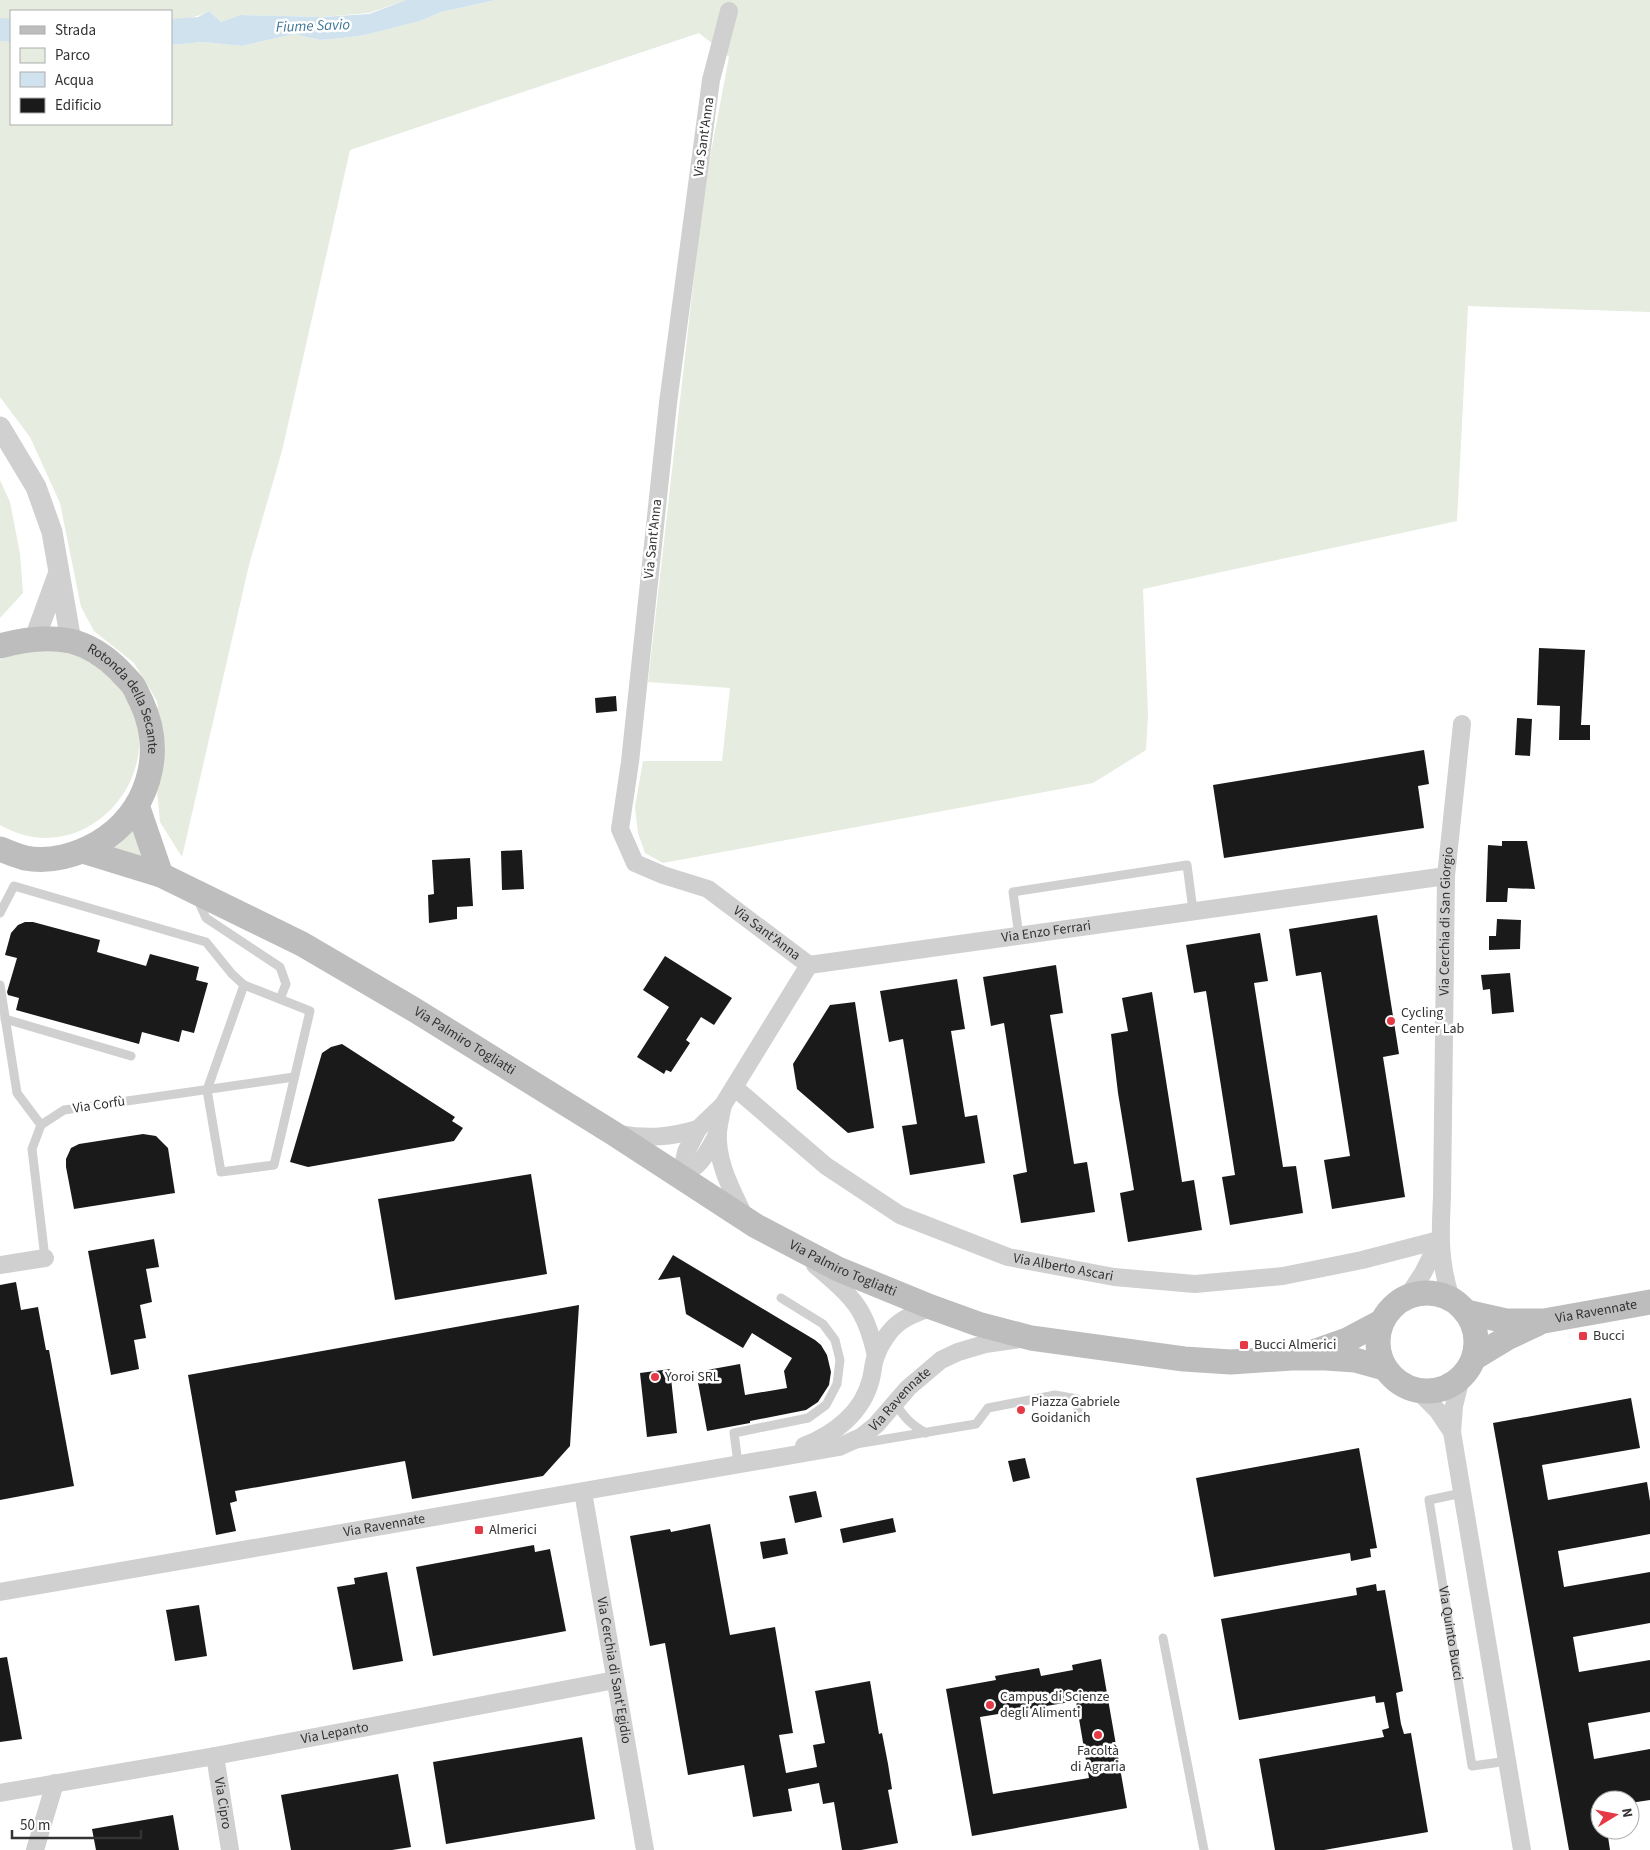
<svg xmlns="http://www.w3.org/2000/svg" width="1650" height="1850" font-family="'Source Sans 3',sans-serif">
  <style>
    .green { fill: #e6ecdf }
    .water { fill: #cfe2ee }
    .building { fill: #1a1a1a; fill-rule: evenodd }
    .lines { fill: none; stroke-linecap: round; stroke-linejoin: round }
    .service { stroke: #d0d0d0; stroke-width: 9 }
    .minor { stroke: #d0d0d0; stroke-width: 18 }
    .tertiary { stroke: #d0d0d0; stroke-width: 21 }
    .secondary { stroke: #bdbdbd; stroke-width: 25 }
    .poi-dot { fill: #e63946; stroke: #fff; stroke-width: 2 }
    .labels { text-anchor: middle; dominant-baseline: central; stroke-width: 5; stroke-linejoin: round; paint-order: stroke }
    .street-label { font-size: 14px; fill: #333; stroke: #fff }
    .poi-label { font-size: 14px; fill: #333; stroke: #fff; text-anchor: start }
    .water-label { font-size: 15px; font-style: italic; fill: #3f7597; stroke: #fff }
  </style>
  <rect width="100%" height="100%" fill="#fff"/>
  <path class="green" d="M0,0H406L369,13L322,17L240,15L221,22L209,11C196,18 185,19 171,19V11H11V19H0Z
    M496,0H1650V312L1468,306L1457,521L1143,589L1148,715L1146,750L1093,783L663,863L645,853L638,833L635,807L643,761H722L730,688L648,682L704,189L729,57L699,33L350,150L282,451L249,565L182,857L160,822L157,790L164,749L157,701L134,663L94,631L81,607L60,503L30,437L0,397V41L11,42V124H171V45L203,42L242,46L294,34L320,40L343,38L365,35L420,21L441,12Z
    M0,480L10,502L20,554L23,593L0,618Z
    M50,648C60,650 71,651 80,654C94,660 107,670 116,681C184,760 90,877 0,825V660L20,651Z
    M131,825L144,858L106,848Z"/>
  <path class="water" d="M406,0H496L441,12L420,21L365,35L343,38L320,40L294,34L242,46L203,42L171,45V19L198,17L209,11L221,22L240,15L322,17L369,14Z
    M2,18L11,19V42L0,41V19Z"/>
  <path class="building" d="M1539,648L1585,650L1581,725H1590V740H1559L1560,706L1537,705Z
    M616,696L617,711L596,713L595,698Z
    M1517,718L1532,719L1530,756L1515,755Z
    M1424,750L1429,784L1418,786L1424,828L1224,858L1213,785Z
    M1502,841H1527L1535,889L1508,888L1507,902H1486L1488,845L1502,846Z
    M522,850L524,889L502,890L501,851Z
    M470,858L473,906L457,907V919L429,923L428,895L434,894L432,860Z
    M1377,915L1399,1054L1383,1057L1405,1197L1332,1209L1324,1160L1350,1156L1321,972L1296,976L1289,929Z
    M1497,919L1521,920L1520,949L1489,950V936H1496Z
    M25,922H33L100,940L97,952L146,966L150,954L199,967L196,980L208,983L194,1033L182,1030L179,1042L142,1032L139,1044L16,1010L19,998L8,995L7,992L17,958L5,955L11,933L18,925Z
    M1260,933L1268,981L1254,983L1283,1167L1296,1166L1303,1213L1230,1225L1222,1177L1235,1175L1206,991L1194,993L1186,945Z
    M665,956L732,998L714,1025L701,1017L686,1040L690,1043L671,1072L666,1070L664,1074L637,1057L669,1007L643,990Z
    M1056,965L1063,1013L1050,1015L1074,1164L1087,1162L1095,1212L1021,1223L1013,1175L1027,1172L1004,1023L991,1026L983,977Z
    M1510,973L1514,1012L1492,1014L1490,989L1483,990L1481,975Z
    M957,979L965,1029L951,1031L965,1117L977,1115L985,1163L910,1175L902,1126L917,1124L903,1039L889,1042L880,991Z
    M1152,992L1182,1182L1194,1180L1202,1230L1128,1242L1120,1193L1134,1190L1118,1093L1111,1034L1128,1031L1122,998Z
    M855,1002L874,1128L848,1133L797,1089L793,1064L830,1005Z
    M342,1044L455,1117L452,1121L463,1128L454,1141L308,1167L290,1162L322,1053L331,1047Z
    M143,1134L156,1136L168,1148L175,1193L74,1209L66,1167V1159L71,1148L79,1144Z
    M531,1174L547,1274L395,1300L378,1199Z
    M154,1239L159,1267L146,1269L152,1302L140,1305L146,1338L134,1340L139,1369L111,1375L88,1251Z
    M673,1255L815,1340L821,1345L827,1355L831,1372L829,1385L818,1402L806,1410L750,1421V1423L707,1431L696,1372L740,1364L745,1395L787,1388L784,1371L792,1358L752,1333L743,1348L686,1314L680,1277L658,1280Z
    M16,1282L21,1310L38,1307L46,1350H49L74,1486L0,1500V1285Z
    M579,1305L570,1446L543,1476L412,1499L405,1461L235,1491L237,1501L230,1503L236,1531L216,1535L188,1375Z
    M670,1369L677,1433L647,1437L640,1373Z
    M1631,1398L1640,1448L1542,1465L1548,1500L1647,1482L1650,1501V1534L1558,1551L1564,1587L1650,1572V1623L1573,1637L1579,1672L1650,1660V1712L1588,1723L1594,1759L1650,1749V1800L1630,1803V1800H1600V1830H1607L1610,1850H1569L1493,1423Z
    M1359,1448L1377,1548L1370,1549L1371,1557L1351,1561L1350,1553L1214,1577L1196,1478Z
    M1025,1458L1030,1478L1013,1482L1008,1461Z
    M816,1491L822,1517L795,1523L789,1496Z
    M893,1518L896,1532L843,1543L840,1529Z
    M710,1524L730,1635L775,1627L793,1733L779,1735L786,1773L817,1767L813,1745L825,1743L815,1691L870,1681L879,1734L882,1733L888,1764L892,1789L888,1790L898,1843L861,1850H842L834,1802L823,1804L819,1783L788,1789L792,1811L753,1817L744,1765L688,1775L665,1643L650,1646L630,1536L670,1529L671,1532Z
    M785,1538L788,1554L763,1559L760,1542Z
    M534,1545L535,1552L550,1549L566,1631L433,1656L416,1567Z
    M387,1572L403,1661L353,1670L337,1587L355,1584L354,1578Z
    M1376,1584L1377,1591L1385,1590L1403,1691L1396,1693L1401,1724L1404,1734L1411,1733L1428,1832L1324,1850H1275L1259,1759L1384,1737L1382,1730L1389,1728L1384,1702L1376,1703L1375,1696L1239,1720L1221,1619L1357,1595L1356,1588Z
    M199,1605L207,1656L175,1661L166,1610Z
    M7,1657L22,1739L0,1742V1658Z
    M1101,1659L1127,1808L972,1836L946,1689L996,1680L995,1676L1039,1668L1041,1676L1073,1670L1072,1665ZM1076,1701L1089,1778L993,1794L980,1717Z
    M582,1737L595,1819L446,1844L433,1762Z
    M398,1774L411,1847L392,1850H291L281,1795Z
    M173,1815L179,1850H96L92,1829Z"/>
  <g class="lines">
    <g class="service">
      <path d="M197,898L206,918L280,967L286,984L280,999"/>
      <path d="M0,913L14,886L206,942L232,974L244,985"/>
      <path d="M1019,936L1013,892L1187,865L1193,910"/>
      <path d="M0,985L17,1093L41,1125"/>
      <path d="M244,985L310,1011L274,1165L221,1172L207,1090Z"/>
      <path d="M5,1019L131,1056"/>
      <path d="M45,1258L32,1149L41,1125L64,1110L294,1077"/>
      <path d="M895,1403C904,1417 911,1425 926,1433"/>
      <path d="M856,1444L976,1424L988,1408L1055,1395L1077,1399L1078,1410"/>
      <path d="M738,1463L734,1433L808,1418L826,1405L837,1384L840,1360L835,1340L823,1324L781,1298"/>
      <path id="s1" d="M1462,1493L1429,1500L1472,1766L1508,1761"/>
      <path d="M1163,1638L1204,1850"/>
    </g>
    <g class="minor">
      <path id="s2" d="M729,11L711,80L668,403L630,762L620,829L635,863L663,875L708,889L809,965"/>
      <path id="s3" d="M734,1087L826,1166L900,1215L1008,1257L1114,1277L1195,1284L1283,1276L1362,1260L1439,1240"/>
      <path d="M723,1105C721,1114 719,1123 718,1132C716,1163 733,1192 745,1218"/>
      <path d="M620,1134C648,1139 671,1137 698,1129"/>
      <path id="s4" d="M681,1176L686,1152L698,1129L723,1105L809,965L1446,876"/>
      <path d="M681,1176C702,1165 707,1153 718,1133"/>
      <path d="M0,1265L45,1258"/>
      <path d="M815,1265C852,1297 865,1306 876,1356"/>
      <path d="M1408,1296L1423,1273L1439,1241"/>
      <path id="s5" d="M1451,1299C1439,1261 1440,1236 1442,1197L1446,876L1462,724"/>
      <path d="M1461,1378L1454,1406L1452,1432L1522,1850"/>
      <path d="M1418,1391L1438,1411L1452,1432"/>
      <path d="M804,1446C835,1434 863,1412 871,1379C873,1371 873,1363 876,1356C880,1344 890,1329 900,1322C909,1315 921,1312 931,1307"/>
      <path id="s6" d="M583,1492L645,1850"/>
      <path id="s7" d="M0,1592L839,1447L861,1437L876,1425L908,1388L941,1360L958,1352L985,1344L1020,1339"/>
      <path id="s8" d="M215,1756L230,1850"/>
      <path id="s9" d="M0,1793L215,1756L615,1680"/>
      <path d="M35,1850L55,1783"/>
    </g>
    <path class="tertiary" d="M0,427L36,487L52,532L71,641
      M35,638L59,572"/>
    <g class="secondary">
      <path id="s10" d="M0,646C24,639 47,636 71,641C90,646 106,657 119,670C123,675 128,679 132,684C136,689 138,696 141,701C166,754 148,813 98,843C77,855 50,863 25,858C17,856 8,852 0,849"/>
      <path d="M137,805L161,875"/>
      <path id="s11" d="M83,851L161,875L302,944L413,1009L613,1133L756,1226L838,1269L931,1307L978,1324L1031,1338L1184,1359L1231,1362L1292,1358H1326L1355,1360L1384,1368"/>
      <circle cx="1427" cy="1342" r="49"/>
      <path id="s12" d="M1466,1312L1506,1321H1544L1650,1302"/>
      <path d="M1310,1353L1347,1340L1381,1322"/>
      <path d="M1474,1358L1507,1338L1537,1324"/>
    </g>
  </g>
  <g class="poi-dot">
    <circle cx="1391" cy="1021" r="5"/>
    <rect x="1578" y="1331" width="10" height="10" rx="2.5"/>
    <rect x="1239" y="1340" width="10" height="10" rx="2.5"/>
    <circle cx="655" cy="1377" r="5"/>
    <circle cx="1021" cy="1410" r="5"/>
    <rect x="474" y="1525" width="10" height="10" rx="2.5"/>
    <circle cx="990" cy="1705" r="5"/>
    <circle cx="1098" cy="1735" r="5"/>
  </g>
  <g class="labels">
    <g class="street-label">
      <text transform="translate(704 137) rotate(-82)">Via Sant'Anna</text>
      <text transform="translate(653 539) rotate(-84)">Via Sant'Anna</text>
      <text stroke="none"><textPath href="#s10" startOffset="156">Rotonda della Secante</textPath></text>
      <text stroke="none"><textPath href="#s5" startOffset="379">Via Cerchia di San Giorgio</textPath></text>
      <text stroke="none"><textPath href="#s4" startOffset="489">Via Enzo Ferrari</textPath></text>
      <text stroke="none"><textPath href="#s2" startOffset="1014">Via Sant'Anna</textPath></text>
      <text stroke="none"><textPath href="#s11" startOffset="428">Via Palmiro Togliatti</textPath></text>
      <text transform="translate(99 1105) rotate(-8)">Via Corfù</text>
      <text stroke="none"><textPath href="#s3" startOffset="382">Via Alberto Ascari</textPath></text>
      <text stroke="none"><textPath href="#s11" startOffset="870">Via Palmiro Togliatti</textPath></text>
      <text stroke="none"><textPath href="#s12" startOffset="132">Via Ravennate</textPath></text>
      <text stroke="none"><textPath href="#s7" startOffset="930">Via Ravennate</textPath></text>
      <text stroke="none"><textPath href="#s7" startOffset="390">Via Ravennate</textPath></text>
      <text stroke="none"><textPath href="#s1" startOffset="169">Via Quinto Bucci</textPath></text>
      <text stroke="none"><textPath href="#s6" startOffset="181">Via Cerchia di Sant'Egidio</textPath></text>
      <text stroke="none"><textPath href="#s9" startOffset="340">Via Lepanto</textPath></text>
      <text stroke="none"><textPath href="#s8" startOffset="48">Via Cipro</textPath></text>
    </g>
    <g class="poi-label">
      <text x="1401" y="1013">Cycling<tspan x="1401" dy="16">Center Lab</tspan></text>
      <text x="1593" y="1336">Bucci</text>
      <text x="1254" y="1345">Bucci Almerici</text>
      <text x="665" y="1377">Yoroi SRL</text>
      <text x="1031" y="1402">Piazza Gabriele<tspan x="1031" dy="16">Goidanich</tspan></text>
      <text x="489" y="1530">Almerici</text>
      <text x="1000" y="1697">Campus di Scienze<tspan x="1000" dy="16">degli Alimenti</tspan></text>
      <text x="1098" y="1751" text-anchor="middle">Facoltà<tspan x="1098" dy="16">di Agraria</tspan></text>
    </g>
    <g class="water-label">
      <text transform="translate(313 26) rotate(-2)">Fiume Savio</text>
    </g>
  </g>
  <rect x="10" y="10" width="162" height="115" fill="#ffffff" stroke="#adadad"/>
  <rect x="20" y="26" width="25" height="8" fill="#bdbdbd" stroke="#adadad"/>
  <text x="55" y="35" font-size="15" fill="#333333">Strada</text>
  <rect x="20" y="48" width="25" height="15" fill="#e6ecdf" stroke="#adadad"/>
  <text x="55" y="60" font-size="15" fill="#333333">Parco</text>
  <rect x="20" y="72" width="25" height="15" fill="#cfe2ee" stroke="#adadad"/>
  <text x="55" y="85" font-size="15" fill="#333333">Acqua</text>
  <rect x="20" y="98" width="25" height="15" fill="#1a1a1a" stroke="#adadad"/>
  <text x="55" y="110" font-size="15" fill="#333333">Edificio</text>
  <g transform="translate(1615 1815) rotate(80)"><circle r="24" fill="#ffffff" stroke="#adadad"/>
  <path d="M0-4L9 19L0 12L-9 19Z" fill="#e63946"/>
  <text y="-8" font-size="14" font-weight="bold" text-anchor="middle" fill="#333333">N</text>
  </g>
  <path d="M12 1830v8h129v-8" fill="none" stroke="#333333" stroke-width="2.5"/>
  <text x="20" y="1830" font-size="15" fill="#333333" stroke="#ffffff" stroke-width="4" paint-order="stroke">50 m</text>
</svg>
